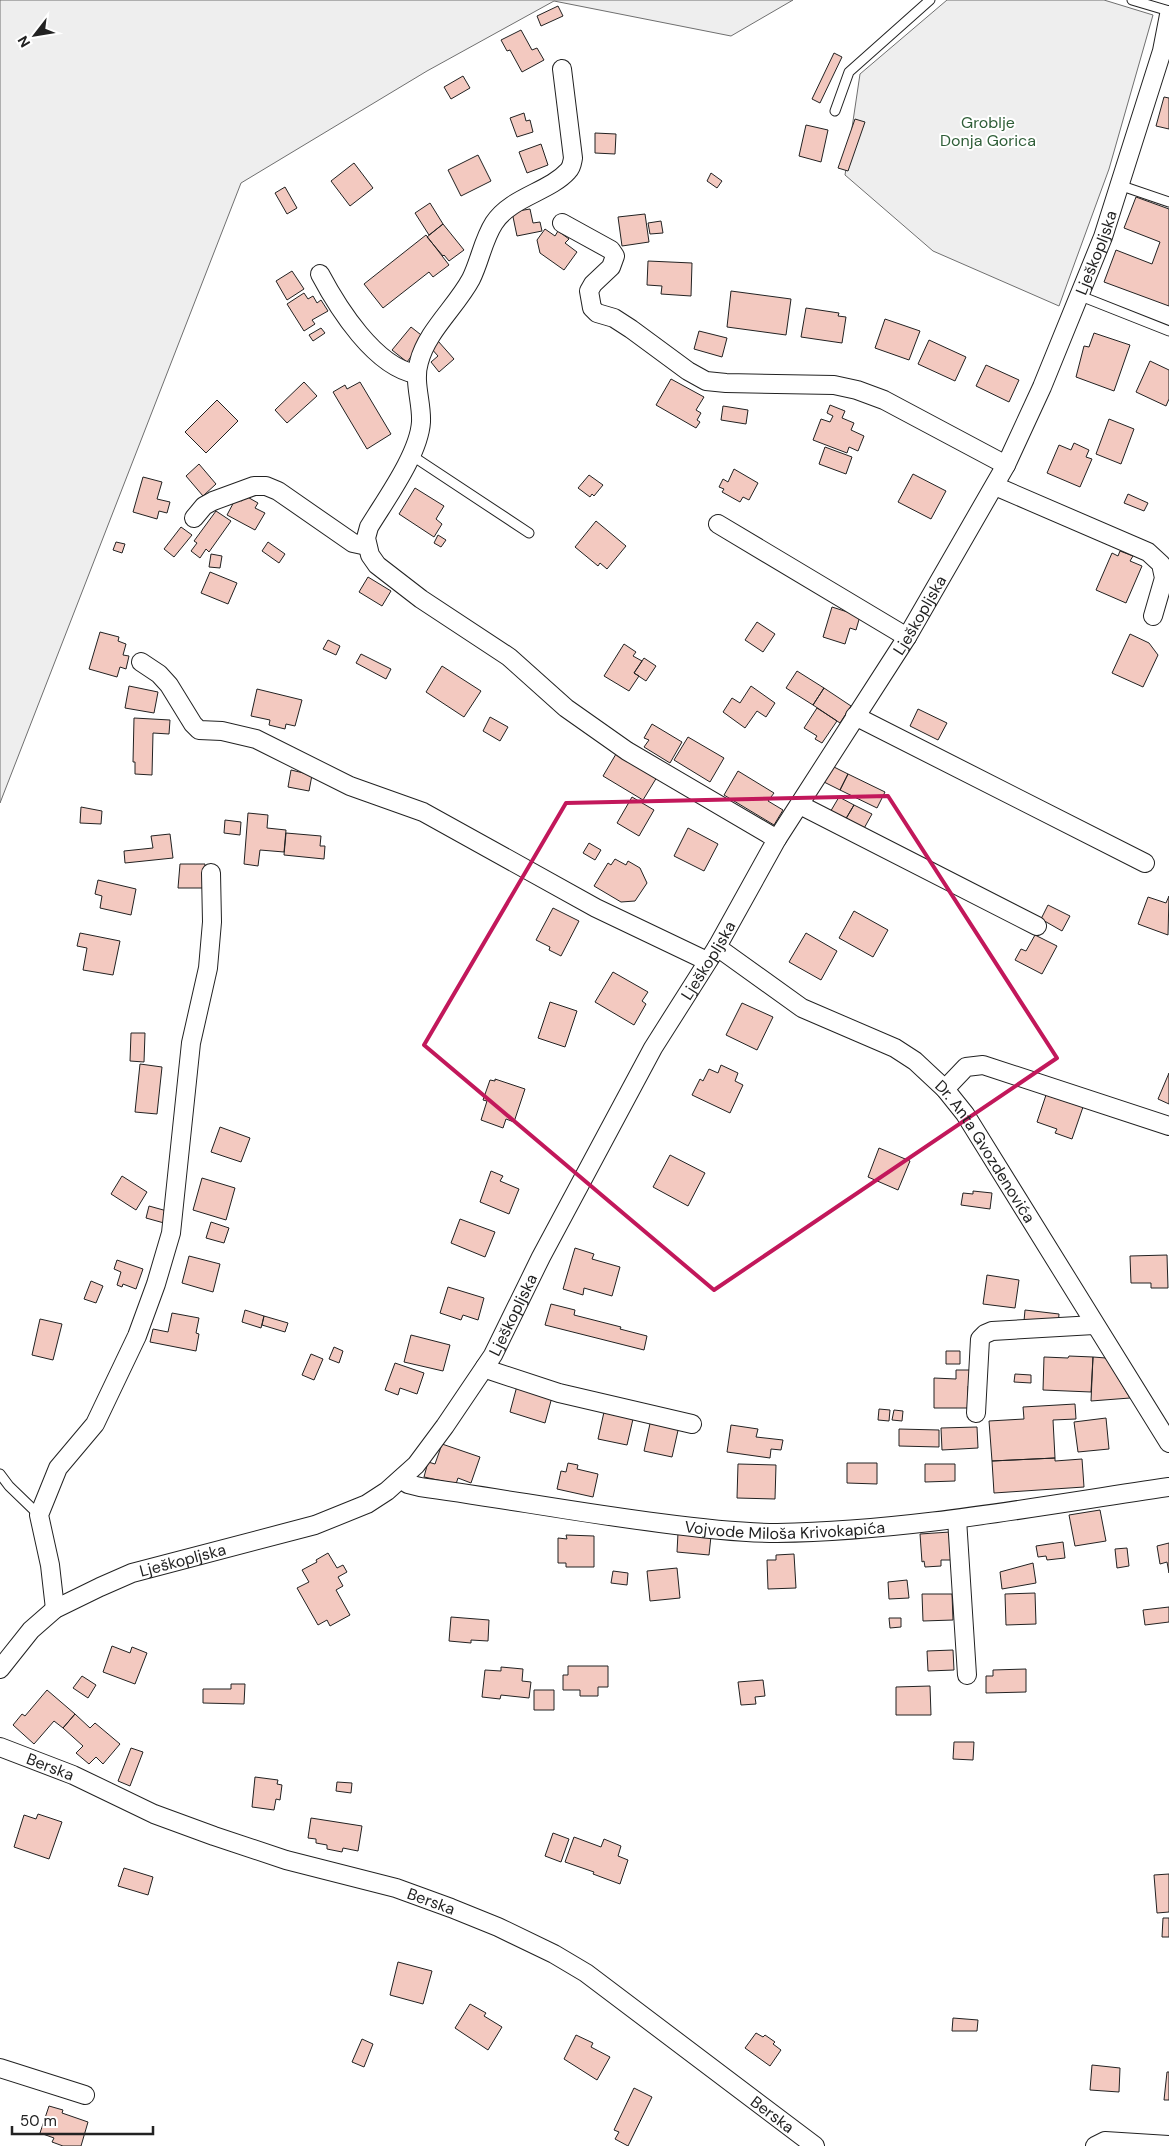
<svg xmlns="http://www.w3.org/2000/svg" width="1169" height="2146" font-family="'DM Sans',sans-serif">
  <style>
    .green { fill: #eee; stroke: #6f6f6f }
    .building { fill: #f3c9c0; stroke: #222 }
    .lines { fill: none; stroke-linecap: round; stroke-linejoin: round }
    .lane-casing { stroke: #222; stroke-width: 11 }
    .street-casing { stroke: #222; stroke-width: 20 }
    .lane { stroke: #fff; stroke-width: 9 }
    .street { stroke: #fff; stroke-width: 18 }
    .marked { fill: none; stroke: #c2185b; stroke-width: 4; stroke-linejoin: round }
    .labels { text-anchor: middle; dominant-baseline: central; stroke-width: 4; stroke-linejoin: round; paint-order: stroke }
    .park-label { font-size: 16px; fill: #2f5e38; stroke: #fff }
    .street-label { font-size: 16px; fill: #222; stroke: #fff }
  </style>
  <rect width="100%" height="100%" fill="#fff"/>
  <path class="green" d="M0,0H793L731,36L554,1L427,71L241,183L0,803Z
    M947,0H1104L1153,15L1109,169L1059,306L933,251L845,175L860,74Z"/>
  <path class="building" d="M558,6L563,16L541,26L537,16Z
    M521,30L532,50L537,48L544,60L522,72L510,50L507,51L501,40Z
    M834,53L842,57L820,103L812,99Z
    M463,76L470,88L451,99L444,87Z
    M1164,97L1169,98V129L1156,126Z
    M524,113L526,121L530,120L533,132L517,137L510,118Z
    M855,119L865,122L848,171L838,168Z
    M806,125L828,130L821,162L799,156Z
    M595,133L616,134L615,154L595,153Z
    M541,144L548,165L527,173L519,152Z
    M478,155L491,181L461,196L448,170Z
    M354,163L373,188L350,206L331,181Z
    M711,173L722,181L717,188L707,181Z
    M285,187L297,208L287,214L275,193Z
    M1136,197L1169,209V306L1104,282L1116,250L1152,264L1160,242L1124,228Z
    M430,203L443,224L429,235L415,213Z
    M530,209L533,223L540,222L542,231L517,236L512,212Z
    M645,214L649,242L622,246L618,217Z
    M661,221L663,233L650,234L648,223Z
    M443,224L464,250L449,261L444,255L443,256L427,237Z
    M545,229L555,236L558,231L569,239L565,243L577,252L564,270L540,253L537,240Z
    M426,235L449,265L433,277L429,272L383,308L364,284Z
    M648,261L692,263L691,296L661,294L662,286L647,285Z
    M292,271L304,289L287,300L276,281Z
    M731,291L791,299L786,335L727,327Z
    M304,293L308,299L313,296L317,303L321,300L328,311L312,320L315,324L304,331L287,304Z
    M806,308L839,313L838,316L846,317L842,343L801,337Z
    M885,319L920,331L909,360L875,348Z
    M411,327L425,338L407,362L392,350Z
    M321,328L325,333L313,341L309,335Z
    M699,331L727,338L722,357L694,349Z
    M1094,333L1130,345L1114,391L1076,377L1084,346L1089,347Z
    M929,340L966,357L955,381L918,364Z
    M438,341L454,359L439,372L431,362L438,356L430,347Z
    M1150,361L1169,370V399L1166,406L1136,392Z
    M986,365L1019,380L1009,402L976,386Z
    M671,379L704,397L696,410L701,413L697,420L700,422L696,428L656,405Z
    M304,382L317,396L287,423L275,410Z
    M360,382L391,434L367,449L333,392L345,385L347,389Z
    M217,400L238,421L206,453L185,432Z
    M830,405L845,411L842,418L854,423L851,430L864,436L858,451L849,447L847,453L813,440L821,419L830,422L833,416L827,413Z
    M723,406L748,410L746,424L721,420Z
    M1109,419L1134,429L1121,464L1096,454Z
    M1074,443L1089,450L1086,457L1092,459L1080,487L1047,473L1059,445L1071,450Z
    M825,447L852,457L846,474L819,464Z
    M199,464L216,484L203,496L186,476Z
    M734,469L758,483L749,500L743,497L740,502L722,492L724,489L719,487L723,479L728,482Z
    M913,474L946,491L931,519L898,502Z
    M589,475L603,485L594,496L592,494L590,497L578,488Z
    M143,477L162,482L157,499L170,502L167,513L159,511L157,519L133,512Z
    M415,488L444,506L436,519L442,524L434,537L399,514Z
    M1128,494L1148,503L1144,511L1124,503Z
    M244,495L258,503L255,508L265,513L255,530L227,515L236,498L242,501Z
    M216,511L231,521L209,552L206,549L200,558L191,551L197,543L194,541Z
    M596,521L626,546L607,569L600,563L598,566L575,547Z
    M181,527L192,535L174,557L164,549Z
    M438,535L446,540L441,547L434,543Z
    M116,542L125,544L122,553L113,550Z
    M268,542L285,554L279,563L262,551Z
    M1120,551L1133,556L1130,561L1142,566L1126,603L1096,590L1112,553L1118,556Z
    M211,554L222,556L220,568L209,567Z
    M210,572L237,583L228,604L201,593Z
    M368,577L391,591L382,606L359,592Z
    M832,607L860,616L856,630L850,628L845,644L823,637Z
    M757,622L775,634L763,652L745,640Z
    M100,632L119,637L118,641L126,644L123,655L129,656L126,669L120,667L117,677L89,669Z
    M1130,634L1149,643L1158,655L1143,687L1112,673Z
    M328,640L340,646L336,655L323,649Z
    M624,644L636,652L633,656L642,661L634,673L639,676L629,691L604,676Z
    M361,654L391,669L386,679L356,663Z
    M644,658L656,666L646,681L634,673Z
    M442,666L481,691L464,717L426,692Z
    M797,671L824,688L813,705L786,688Z
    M129,686L158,692L154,713L125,708Z
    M751,686L775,703L766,717L757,711L745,728L723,712L732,698L740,703Z
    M824,688L851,706L840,723L813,705Z
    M257,689L302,700L295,726L286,724L285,729L269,725L270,720L251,716Z
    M817,708L837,721L822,743L815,739L817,736L804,728Z
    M918,709L947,723L938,740L910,726Z
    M490,717L508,727L500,741L483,731Z
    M134,718L170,720L169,734L153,733L152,775L135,774V762H133Z
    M652,724L682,742L670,763L644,747L649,740L644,738Z
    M688,737L724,758L710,782L674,760Z
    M616,754L657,777L643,800L603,776Z
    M832,766L848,774L840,790L824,782Z
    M291,770L312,775L309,791L288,787Z
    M738,771L774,793L768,801L783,810L774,825L724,795Z
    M848,774L885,792L877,808L840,790Z
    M632,797L654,810L639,836L617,823Z
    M839,797L854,805L844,822L829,814Z
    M854,805L872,814L862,832L844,822Z
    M81,807L102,811L101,824L80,823Z
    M248,813L268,815L267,828L286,830L284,852L260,850L258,866L244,864Z
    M225,820L241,822L240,835L224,833Z
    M688,828L718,844L704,871L674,856Z
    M286,833L321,836L320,846H325L324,859L284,855Z
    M170,834L173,858L125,863L124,851L153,848L151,836Z
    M589,843L601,850L595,860L583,853Z
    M615,859L626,865L628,861L640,868L647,883L635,901L621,902L594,886L608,863L611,865Z
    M180,864H205V888H178Z
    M98,880L136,889L131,915L100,908L102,896L95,894Z
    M1169,896L1168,935L1138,924L1148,897L1166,903Z
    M1048,905L1070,916L1062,931L1041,919Z
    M553,908L579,921L561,956L549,950L550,947L536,940Z
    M854,911L888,930L873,957L839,938Z
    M80,933L120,941L113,975L83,970L87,948L77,946Z
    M806,933L837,951L821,980L789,962Z
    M1035,935L1057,946L1042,974L1015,960L1021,949L1026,951Z
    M613,972L648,992L642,1001L646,1004L634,1025L595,1002Z
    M550,1002L577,1011L565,1047L538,1038Z
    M742,1003L773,1017L757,1050L726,1035Z
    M131,1033H145L144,1062L130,1061Z
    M140,1064L162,1067L157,1114L135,1112Z
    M721,1065L738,1073L735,1081L743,1085L730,1113L692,1095L700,1079L703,1081L709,1069L718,1073Z
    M1169,1073V1104L1158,1099Z
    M495,1079L525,1089L514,1122L506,1119L503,1128L481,1120L487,1101L483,1100L490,1080L495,1081Z
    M1046,1095L1083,1107L1072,1139L1055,1133L1057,1129L1037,1122Z
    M220,1127L250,1138L241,1162L211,1152Z
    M879,1148L910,1161L898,1190L868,1177Z
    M670,1155L705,1173L688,1206L653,1187Z
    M491,1171L503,1176L500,1181L519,1189L509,1214L480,1202Z
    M122,1176L147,1192L136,1210L111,1194Z
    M202,1178L235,1188L226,1220L193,1210Z
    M973,1191L992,1193L990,1209L961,1205L963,1193L973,1194Z
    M149,1206L167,1211L164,1223L146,1218Z
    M460,1219L495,1232L485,1257L451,1243Z
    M211,1222L229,1228L224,1243L206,1238Z
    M575,1248L594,1254L592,1259L620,1267L612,1296L584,1288L583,1295L563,1289Z
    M1167,1255L1168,1288H1151V1283H1131L1130,1256Z
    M189,1256L220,1264L213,1292L182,1283Z
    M117,1260L143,1269L136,1289L123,1284L122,1287L117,1285L121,1272L114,1269Z
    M987,1275L1019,1280L1015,1308L983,1304Z
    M91,1281L103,1286L96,1303L84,1299Z
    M448,1287L484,1298L478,1320L463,1315L461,1320L440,1313Z
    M551,1304L575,1310L574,1315L621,1327L620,1329L647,1336L644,1350L545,1325Z
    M245,1310L264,1316L261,1328L242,1322Z
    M1025,1310L1059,1314L1058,1326L1024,1321Z
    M172,1313L199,1318L196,1333L199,1334L196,1351L150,1342L153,1329L168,1332Z
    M264,1316L288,1323L285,1332L262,1325Z
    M40,1319L62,1324L53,1360L32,1355Z
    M411,1335L450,1345L443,1371L404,1362Z
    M334,1347L343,1351L339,1363L329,1359Z
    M946,1351H960V1364H946Z
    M311,1354L323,1359L314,1380L302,1375Z
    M1069,1356L1093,1357L1091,1392L1043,1390L1044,1357L1068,1358Z
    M1093,1357L1106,1358L1130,1398L1091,1401Z
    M395,1363L424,1373L417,1394L400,1388L398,1395L385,1390Z
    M956,1370H974V1386H968V1408H934V1378L956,1379Z
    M1015,1374L1031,1375V1383L1014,1382Z
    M517,1386L552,1397L545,1423L510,1412Z
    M1075,1404L1076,1419L1053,1420L1055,1458L992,1461L989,1421L1024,1419L1023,1407Z
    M879,1409L890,1410L889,1421L878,1420Z
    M894,1410L903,1411L902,1421L892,1420Z
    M604,1412L633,1419L627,1445L598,1439Z
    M1106,1418L1109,1449L1078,1452L1074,1422Z
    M651,1419L679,1426L672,1457L644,1451Z
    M731,1425L758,1429L756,1437L783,1440L781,1450L771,1449L770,1458L727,1452Z
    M977,1427L978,1448L942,1450L941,1428Z
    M899,1429L939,1430V1447L899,1446Z
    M442,1444L480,1457L471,1483L458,1478L456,1484L424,1477L428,1462L435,1464Z
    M1055,1458V1461L1082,1459L1084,1487L994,1493L992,1461Z
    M568,1463L578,1465L577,1469L598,1474L593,1497L557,1489L561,1471L566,1472Z
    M847,1463H877V1484L847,1483Z
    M738,1464L776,1465L775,1499L737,1498Z
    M925,1464H955V1481L925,1482Z
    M1100,1510L1106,1541L1075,1546L1069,1515Z
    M950,1532L951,1560H941V1566L925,1567L924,1561L922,1562L920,1534Z
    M678,1533L711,1536L709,1555L677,1552Z
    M566,1535L594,1536V1567H566V1563H558V1538L567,1539Z
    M1063,1542L1065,1558L1047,1560L1046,1556L1038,1557L1036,1546Z
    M1169,1543V1573L1167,1562L1160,1564L1157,1546Z
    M1127,1548L1129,1566L1117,1568L1115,1549Z
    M328,1553L337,1568L343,1565L347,1572L338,1577L343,1586L336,1590L350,1615L330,1626L327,1620L318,1625L297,1588L309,1582L302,1570L317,1562L316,1560Z
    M794,1554L796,1588L768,1589L767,1560H776V1555Z
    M1033,1563L1036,1583L1002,1589L1000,1572Z
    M677,1568L680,1598L650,1601L647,1571Z
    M613,1571L628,1573L627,1585L611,1583Z
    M907,1580L909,1598L889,1599L888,1582Z
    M1035,1593L1036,1624L1006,1625L1005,1594Z
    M922,1594H952L953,1620L923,1621Z
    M1169,1607V1622L1145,1625L1143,1610Z
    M451,1617L489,1620L488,1641L471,1640V1643L449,1641Z
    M889,1618H901V1627L890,1628Z
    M112,1646L130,1653L132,1647L147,1653L135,1684L103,1672Z
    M953,1650L954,1670L928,1671L927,1651Z
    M568,1666H608V1687H598V1696H580V1690H563V1675H568Z
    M501,1667L523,1669L522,1681L531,1682L529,1698L501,1695L500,1699L482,1697L485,1670L501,1671Z
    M1026,1669V1692L986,1693V1676H993V1670Z
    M82,1676L96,1685L88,1698L73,1688Z
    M763,1680L765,1696L755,1697L756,1704L741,1705L738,1682Z
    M231,1684H245L244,1704L203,1703V1689H231Z
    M930,1686L931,1715H896V1687Z
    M47,1690L75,1714L63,1728L54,1721L34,1744L13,1725L22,1714L25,1716Z
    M534,1690H554V1710H534Z
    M75,1714L90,1728L95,1723L120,1744L103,1764L96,1757L89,1764L76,1753L83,1746L63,1728Z
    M954,1742H974L973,1760L953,1759Z
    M131,1748L143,1752L130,1786L118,1781Z
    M255,1777L278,1780L277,1784L282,1785L280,1800L276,1799L274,1810L252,1807Z
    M337,1782L352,1783L351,1793L336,1791Z
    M38,1814L62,1822L49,1859L14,1847L24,1815L36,1819Z
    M311,1818L362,1826L358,1851L343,1848L342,1852L327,1849V1845L316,1843V1839L308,1838Z
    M553,1833L569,1839L561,1862L545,1856Z
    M574,1837L601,1847L604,1839L621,1846L618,1856L628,1860L620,1884L593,1874L594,1872L565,1862Z
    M124,1868L153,1877L148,1895L118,1886Z
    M1169,1874V1912L1157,1913L1154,1875Z
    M1163,1918H1169V1937H1162Z
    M398,1962L432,1971L423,2004L390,1995Z
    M470,2004L486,2013L484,2016L502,2027L488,2050L455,2028Z
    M953,2018L978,2020L977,2031H952Z
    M756,2033L763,2037L765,2035L775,2042L773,2044L781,2050L770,2066L745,2048Z
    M576,2035L593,2043L591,2047L610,2057L597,2080L564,2059Z
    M362,2039L373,2044L364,2067L352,2062Z
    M1092,2065L1120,2068L1119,2092L1090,2090Z
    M1167,2072H1169V2100H1164Z
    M634,2088L652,2097L628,2146L615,2139L619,2132L614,2130Z
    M49,2106L63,2110L62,2113L88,2122L81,2146H63L52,2142L54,2138L40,2133Z"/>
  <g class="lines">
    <g class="lane-casing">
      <path id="lane" d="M1132,0L1169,11
        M835,111L849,72L930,0
        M1119,185L1169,202
        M1078,295L1169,331
        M411,455L529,533
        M0,1474L9,1486L39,1515"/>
    </g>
    <g class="street-casing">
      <g id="street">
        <path d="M562,69L573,158C572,163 572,167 568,171C549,192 511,197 494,223C483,240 480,261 471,279C456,307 427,331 419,362C413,382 422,402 421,422C419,454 386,499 369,527L366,538L370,555L377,565L421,599L509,657L566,708L627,751L777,839"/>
        <path d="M562,223L611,250L615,256L611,267L593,284L589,291L592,308L597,313L614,318L631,329L688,371L706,381L726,383L834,385L857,390L884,400L1006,465"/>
        <path d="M320,274C338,308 375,367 416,374"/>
        <path d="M995,486L1148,552L1161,564L1164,578L1153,616"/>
        <path d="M194,518L204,506L213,501L254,486H266L278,491L353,543L367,546"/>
        <path d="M718,524L907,637"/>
        <path d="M141,662L159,674L169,685L193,724L199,730L222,731L256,739L350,786L423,812L596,908L707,961"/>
        <path d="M855,716L1145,863"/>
        <path d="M800,805L1037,926"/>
        <path id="s1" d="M717,947L802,1008L895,1048L915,1061L945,1089L965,1114L1169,1443"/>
        <path d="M945,1089L966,1067L983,1065L1169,1126"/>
        <path d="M485,1367L492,1371L559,1393L692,1424"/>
        <path d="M976,1413L980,1339L985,1334L992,1331L1094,1325"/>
        <path id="s2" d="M401,1479L408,1484L420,1487C500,1498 580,1513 660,1523C698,1528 738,1533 777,1533C909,1531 1039,1506 1169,1487"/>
        <path d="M957,1519L967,1675"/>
        <path d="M55,1609L50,1565L39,1515L58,1468L95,1424L137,1336L156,1284L171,1233L191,1043L208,968L212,922L211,873"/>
        <path id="s3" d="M0,1669L31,1630L55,1609L100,1587L132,1573L315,1525L367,1504L387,1491L416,1465L445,1426L493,1355L541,1257L653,1048L717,947L777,839L907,637L1006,465L1042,387L1103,237L1162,51L1169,15"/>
        <path id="s4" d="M0,1747L73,1775L154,1814L214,1836L286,1860L396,1888L451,1908L498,1927L554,1954L586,1973L815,2146"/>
        <path d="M0,2068L85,2095"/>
        <path d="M1095,2146L1105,2141L1169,2145"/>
      </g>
    </g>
    <use href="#lane" class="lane"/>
    <use href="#street" class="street"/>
  </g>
  <path class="marked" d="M888,796L1057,1058L714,1290L424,1045L566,803Z"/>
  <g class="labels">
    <g class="park-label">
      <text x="988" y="122">Groblje<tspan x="988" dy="18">Donja Gorica</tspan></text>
    </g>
    <g class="street-label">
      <text stroke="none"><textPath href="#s3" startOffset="1868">Lješkopljska</textPath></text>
      <text stroke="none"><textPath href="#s3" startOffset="1464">Lješkopljska</textPath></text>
      <text stroke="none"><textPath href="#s3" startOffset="1059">Lješkopljska</textPath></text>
      <text stroke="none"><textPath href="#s1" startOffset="345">Dr. Anta Gvozdenovića</textPath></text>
      <text stroke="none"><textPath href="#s3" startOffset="654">Lješkopljska</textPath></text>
      <text stroke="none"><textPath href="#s2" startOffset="389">Vojvode Miloša Krivokapića</textPath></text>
      <text stroke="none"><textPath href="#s3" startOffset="219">Lješkopljska</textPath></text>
      <text stroke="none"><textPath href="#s4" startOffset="54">Berska</textPath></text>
      <text stroke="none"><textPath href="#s4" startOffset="459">Berska</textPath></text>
      <text stroke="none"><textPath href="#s4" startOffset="864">Berska</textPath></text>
    </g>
  </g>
  <g transform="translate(35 35) rotate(239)" stroke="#ffffff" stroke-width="4" paint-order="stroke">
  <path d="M0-4L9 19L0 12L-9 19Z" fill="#222222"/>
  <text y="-8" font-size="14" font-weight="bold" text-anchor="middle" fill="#222222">N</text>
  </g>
  <path d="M12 2126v8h141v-8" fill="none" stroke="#222222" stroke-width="2.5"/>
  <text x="20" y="2126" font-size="15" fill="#222222" stroke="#ffffff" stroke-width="4" paint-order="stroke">50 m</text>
</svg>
